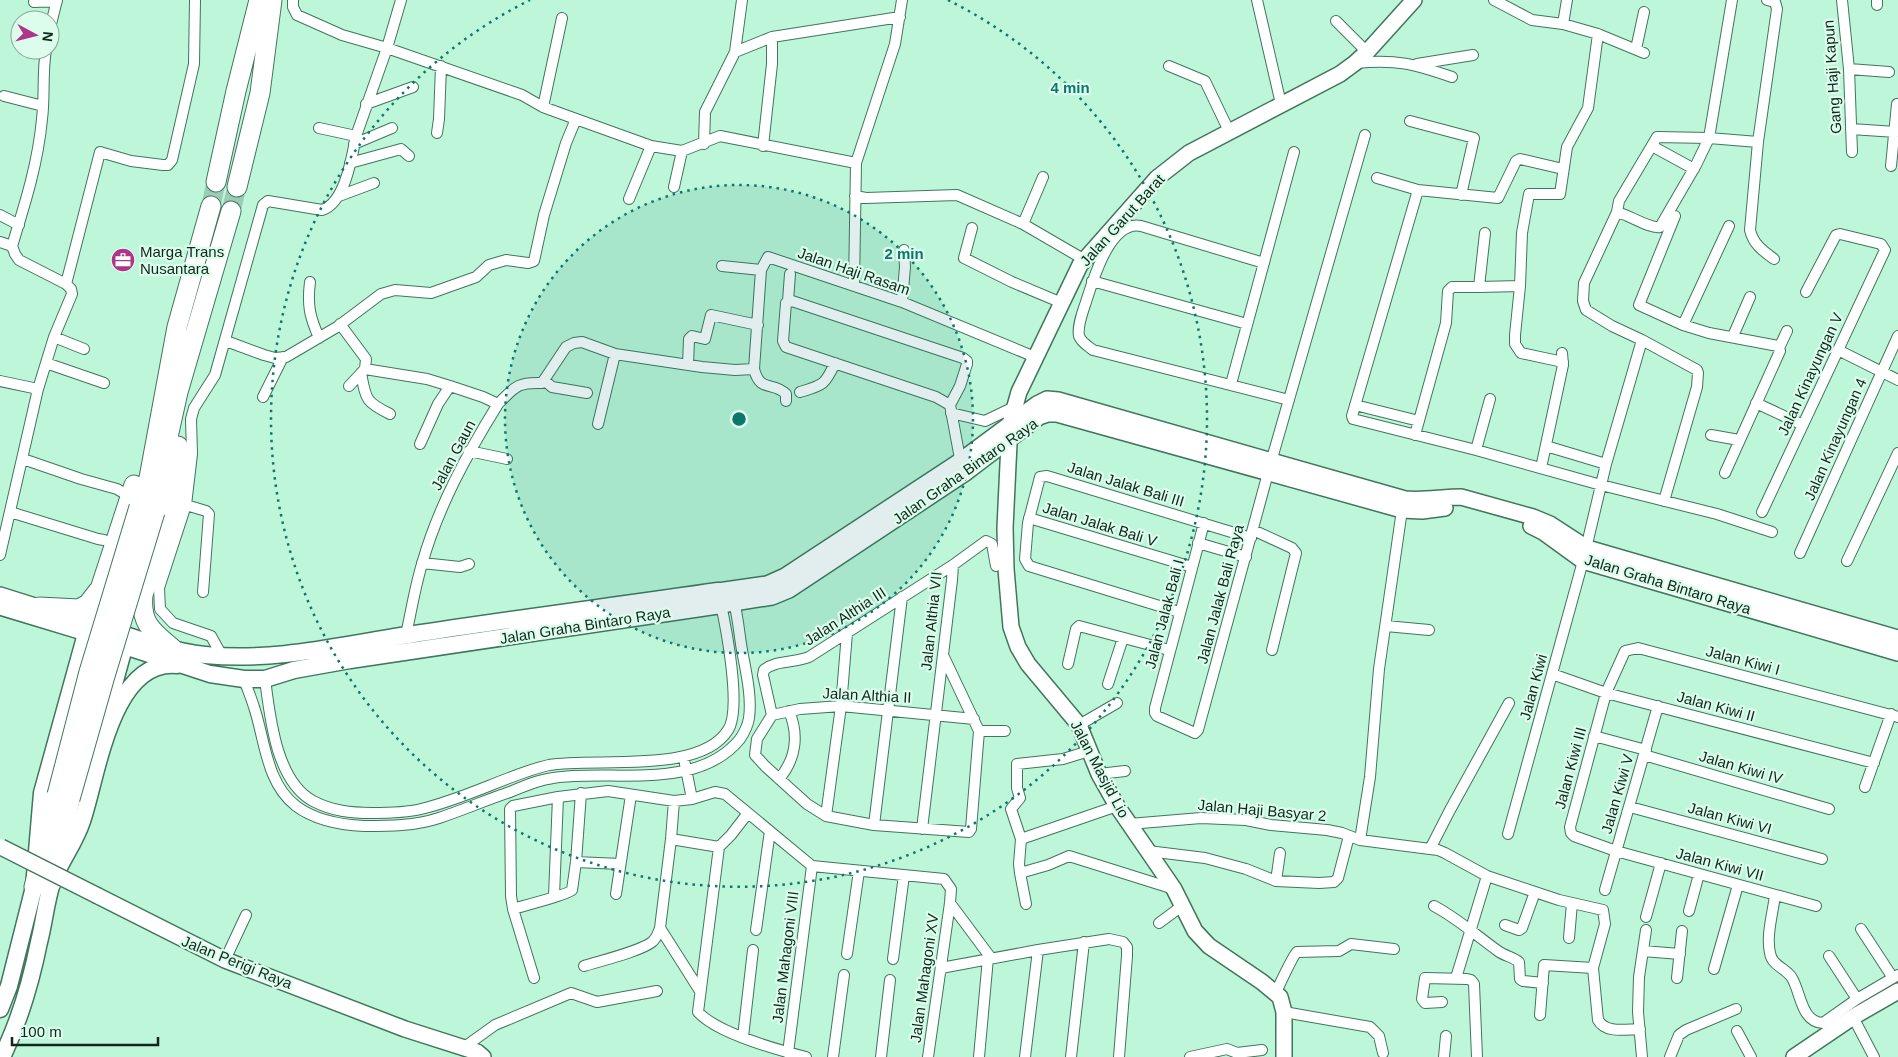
<svg xmlns="http://www.w3.org/2000/svg" width="1898" height="1057" font-family="Helvetica,sans-serif">
  <style>
    .lines { fill: none; stroke-linecap: round; stroke-linejoin: round }
    .highway-tunnel { stroke: #9acdb3; stroke-width: 19; stroke-dasharray: 19 9; stroke-linecap: butt }
    .street-casing { stroke: #40765d; stroke-width: 12 }
    .secondary-casing { stroke: #40765d; stroke-width: 18 }
    .primary-casing { stroke: #40765d; stroke-width: 19 }
    .highway-casing { stroke: #40765d; stroke-width: 21 }
    .street { stroke: #fff; stroke-width: 10 }
    .secondary { stroke: #fff; stroke-width: 15 }
    .primary { stroke: #fff; stroke-width: 16 }
    .highway { stroke: #fff; stroke-width: 19 }
    .secondary-bridge-casing { stroke: #40765d; stroke-width: 18; stroke-linecap: butt }
    .highway-bridge-casing { stroke: #40765d; stroke-width: 21; stroke-linecap: butt }
    .secondary-bridge { stroke: #fff; stroke-width: 15 }
    .highway-bridge { stroke: #fff; stroke-width: 19 }
    .ring { fill: none; stroke: #0f766e; stroke-width: 2.5; stroke-dasharray: 2.5 5 }
    .labels { text-anchor: middle; dominant-baseline: central; stroke-width: 4.5; stroke-linejoin: round; paint-order: stroke }
    .street-label { font-size: 15px; fill: #10271d; stroke: #dcfdec }
    .poi-label { font-size: 15px; fill: #10271d; stroke: #dcfdec; text-anchor: start }
    .centre { fill: #0f766e; stroke: #dcfdec; stroke-width: 2.5 }
    .ring-label { font-size: 15px; text-anchor: middle; font-weight: bold; fill: #0f766e; stroke: #dcfdec; stroke-width: 4.5; stroke-linejoin: round; paint-order: stroke }
  </style>
  <rect width="100%" height="100%" fill="#bdf6d9"/>
  <g class="lines">
    <path class="highway-tunnel" d="M211,206L216,182
      M231,211L237,187"/>
    <g class="street-casing">
      <path id="street" d="M293,0V7L297,15L342,35L387,48L401,0
        M1257,0L1281,104
        M1494,0L1532,20L1563,24L1598,34L1644,53
        M1842,0L1849,69L1852,152
        M1877,0V5
        M34,2L57,1
        M1336,21L1367,52
        M1563,24L1567,0
        M50,28L57,0
        M1636,49L1644,12
        M735,52L772,37L900,17
        M1356,63C1397,59 1414,64 1452,77
        M1417,64L1473,55
        M1169,66L1205,81L1229,131
        M1849,69L1889,72
        M4,96L43,106
        M366,104L413,87
        M543,107L562,18
        M1410,121L1474,138L1461,195
        M1851,129L1896,132
        M437,133L439,119L441,66
        M356,136L387,48L522,95L543,107L576,119L651,146L682,151L720,136L856,163L854,286
        M1758,142L1777,9L1775,2L1767,0
        M354,144L392,128
        M704,144L705,112L735,52L742,0
        M763,146L772,64V37
        M1652,146L1694,169
        M350,163L401,149L409,156
        M856,163L895,44L902,0
        M1891,166L1897,104
        M1377,178L1418,190L1498,198L1516,161L1520,159L1563,169
        M674,187L682,151
        M1418,190L1352,416L1353,419L1476,450L1601,485L1717,514L1772,532
        M339,196L374,183
        M855,196L866,198L957,195L1023,224L1085,260
        M629,199L651,146
        M1617,212C1629,215 1650,229 1660,227L1696,165L1709,138L1732,0
        M0,215L19,225
        M1675,216L1639,305L1683,325L1709,333L1778,346L1780,351L1725,473
        M1023,224L1043,177
        M972,228L964,258L1012,282L1062,303
        M0,242L12,246
        M1264,263L1141,226C1110,220 1093,280 1086,302C1083,311 1077,326 1079,336C1081,342 1088,346 1093,350L1289,400
        M722,266L761,270
        M1092,281L1247,324
        M310,282C307,306 310,317 319,338
        M66,284L100,152L131,161L163,165H168L172,160L194,64L195,0
        M1479,287L1520,286
        M788,301L790,274
        M902,302L905,267L904,250
        M340,324L366,359L365,369L349,386
        M1683,325L1729,226
        M1733,336L1750,297
        M54,337L84,349
        M1642,340L1612,326L1586,310L1583,301L1584,283L1617,212L1619,201L1657,137L1709,138L1758,142L1750,230C1753,244 1763,251 1774,259
        M226,341L264,355L275,358L286,357L337,327L381,294L395,290L431,293L476,277L489,265L506,260L528,263L534,261L544,215L566,143L576,119
        M1779,348L1787,331
        M1838,350L1898,380
        M1563,362L1521,353L1515,344V335L1520,286L1522,233L1529,194H1560L1567,147L1588,108L1598,34
        M46,363L104,383
        M688,365L689,339L692,336L705,339L711,315L758,325
        M365,369L427,379L450,386
        M361,373C366,399 365,402 390,414
        M544,380L552,387L587,393
        M0,381L38,389
        M1231,384L1294,152
        M800,392C823,385 825,385 835,363
        M263,397L283,357
        M786,401V394C773,381 760,393 754,369L761,270L768,257L902,302L1035,357
        M1756,403L1803,425
        M498,404C515,387 517,382 542,383L566,347L574,343L582,342L615,354L702,367L735,370L754,369
        M950,405L960,386L967,364V361L963,358L792,301L786,303L783,341L786,347L936,397L950,405L961,464
        M1355,405L1419,421
        M951,413L985,421L1010,409
        M598,424L615,354
        M1415,435L1446,323L1448,291L1452,287H1479L1485,233
        M1711,435L1739,440
        M1546,446L1606,464
        M1476,450L1490,399
        M469,451L507,459
        M23,459L81,479L117,489L122,492
        M1541,468L1563,365L1562,353
        M186,505L206,511L209,514L203,592
        M10,512L98,539L104,540
        M1762,512L1885,250L1881,244L1840,234L1836,235L1806,292
        M1029,518L1192,567
        M1204,523L1155,708V713L1157,716L1195,733L1198,730L1271,462L1365,135
        M1253,530L1292,548L1296,553L1272,650
        M1198,543L1246,557
        M1800,553L1898,336
        M0,555L38,389L54,337L72,294L71,289L66,284L19,260L15,254L12,246C25,204 38,163 42,119C45,96 42,73 46,50
        M1847,561L1898,453
        M422,563L460,567L469,564
        M1179,612L1029,566L1025,559L1028,523L1040,477L1047,476L1251,538
        M1386,626L1429,630
        M406,635C411,612 415,587 422,564C438,507 467,454 498,404L483,397L450,386L438,404L420,444
        M943,655L979,731L971,829L969,832L874,825L826,816L807,804L765,766L755,755L757,739L772,715L800,709L841,706L974,719
        M222,656L211,636L173,623L160,609L159,588L186,505L192,454L191,419L194,408L215,375L263,205L268,201L322,210C345,203 352,157 356,136L319,128
        M1068,664L1076,629L1079,626L1169,650
        M1552,674L1606,693L1874,763
        M244,679C247,688 251,697 254,707C265,740 266,783 296,806C315,820 341,825 364,826C389,826 415,826 439,818C463,810 486,800 510,792C524,786 538,780 553,778C611,769 697,792 740,739C744,733 748,725 749,718C752,697 746,672 742,650C739,633 738,615 733,598
        M265,679C270,717 276,781 313,801C332,811 351,813 372,813C387,813 405,813 421,809C451,802 480,789 509,778C522,773 535,768 549,765C595,757 700,775 728,730C742,709 726,627 720,600
        M1108,684L1123,638
        M1509,703L1450,810L1430,849L1438,850L1445,853L1487,876L1559,900L1603,910L1605,924L1593,968L1598,1020C1606,1034 1626,1029 1640,1029
        M772,715L763,675L764,670C775,660 795,663 809,657L953,565L986,541L992,544L996,566
        M1079,725L1117,703
        M979,731H1005
        M1594,736L1646,750
        M1644,755L1829,809
        M685,764L692,799
        M1099,774L1125,771
        M779,779C796,759 799,735 789,711
        M1865,787L1891,714
        M581,793L576,862L572,890C569,894 523,906 513,909L511,896L510,809L513,806L558,797L608,791L674,801L692,799L715,792L725,794L812,866L944,879L951,889L950,903L928,1057
        M1630,807L1822,859
        M826,816L841,706L847,633
        M1129,824L1201,818L1246,820L1271,825L1327,830L1342,833L1360,840L1430,849
        M874,825L902,597
        M922,829L952,580L953,565
        M1508,834L1583,561L1606,464L1642,340L1697,370L1698,373L1697,387L1664,501
        M671,839L719,847L731,835L748,813
        M1021,839L1011,809L1020,798L1017,788V764L1063,759L1089,751
        M1021,839L1117,806
        M1360,840L1370,777L1379,669L1402,510
        M719,847L698,1012C717,1033 778,1050 806,1057
        M1148,851L1205,858L1246,869L1276,881L1319,883L1334,882L1338,878L1349,836
        M576,862L620,864
        M1020,873L1019,864L1021,839
        M1276,881L1280,853
        M1605,890L1658,706
        M616,894L631,795
        M1775,895C1773,913 1766,935 1770,953C1772,966 1786,968 1792,978C1801,993 1801,1022 1823,1023L1857,999L1898,975
        M554,896L558,797
        M950,903L991,958
        M1026,904L1020,873L1048,865L1069,856L1174,889
        M1434,906C1457,918 1477,936 1498,951C1505,956 1513,957 1519,962L1520,979L1523,981L1543,983
        M1816,906L1616,851L1574,836L1571,833L1570,827L1606,693L1625,651L1638,648L1898,717
        M513,909L534,978
        M1689,911L1699,874
        M1646,917L1661,863
        M1159,923L1182,906
        M1505,925L1519,930L1522,928L1535,892
        M660,928L700,991
        M1861,929L1893,978
        M756,930L770,831
        M1569,938L1572,903
        M1643,951L1680,954
        M847,954L859,871
        M1829,956L1857,999
        M893,959L904,875
        M225,960L246,915
        M584,966C600,961 641,951 652,942C657,938 658,933 660,928L671,839L674,801
        M941,968L1038,950L1109,939L1123,942L1127,947V956L1119,1057
        M1714,969L1738,885
        M1456,978L1487,876
        M1677,978L1682,931
        M1276,992C1280,984 1293,955 1297,952L1339,951L1351,944L1394,949
        M1442,1002L1425,1003L1422,999L1425,978L1467,979L1471,980L1474,984L1477,1057
        M1284,1012L1370,1027L1379,1036L1383,1053
        M1540,1015L1544,965L1593,968
        M1853,1017L1874,1057
        M1737,1031L1751,1057
        M743,1037L753,950
        M463,1048L495,1025L571,993L597,1002L657,991
        M788,1053L812,866
        M833,1057L844,975
        M881,1057L890,980
        M979,1057L988,958
        M1025,1057L1038,950
        M1071,1057L1084,942
        M1190,1057L1227,1049L1237,1053L1262,1050
        M1444,1057L1446,1036
        M1642,1057L1638,1012L1639,977L1646,930
        M1670,1057L1679,1035L1686,1030L1736,1009"/>
    </g>
    <g class="secondary-casing">
      <path id="secondary" d="M1531,526L1543,532L1583,561L1898,653
        M718,591L767,584L785,576L960,461L1037,404L1047,399L1058,400L1405,499C1424,501 1442,497 1461,497L1533,517L1550,524L1587,548L1898,638
        M0,595L89,623
        M721,605L772,597L789,590L964,474L1039,417L1048,414H1057L1402,510L1422,511L1445,508
        M0,607L86,633
        M98,896L225,960L405,1029L477,1052L483,1057
        M1284,1057V1012L1280,997L1262,982L1209,946L1195,931L1174,889L1117,806L1099,774L1079,725L1028,664L1018,647L1011,627L1006,569L1005,528L1008,464L1010,424L1019,392L1080,265L1157,178L1189,153L1340,74L1355,63L1367,52L1414,0
        M1794,1057L1853,1017L1898,991"/>
    </g>
    <g class="primary-casing">
      <path id="primary" d="M103,639L210,674L244,679H265L294,670L350,660L721,605
        M105,717L127,637
        M0,1009L9,986L34,887L42,793L89,623C127,635 166,651 205,655C274,662 341,645 408,635C511,619 615,606 718,591
        M2,1057C20,1020 31,982 39,942C44,923 46,901 52,883C60,861 75,843 82,821C97,778 111,658 177,665"/>
    </g>
    <g class="highway-casing">
      <path id="highway" d="M216,182L236,91L259,0
        M237,187L260,93L272,0
        M139,507L149,478L177,327L211,206
        M155,512L163,483L168,437L178,392L231,211
        M39,607L79,609L88,604L98,591
        M89,623L134,485
        M173,649C153,632 140,624 143,595L178,486V446
        M52,882L70,799
        M34,887L57,795"/>
    </g>
    <use href="#street" class="street"/>
    <use href="#secondary" class="secondary"/>
    <use href="#primary" class="primary"/>
    <use href="#highway" class="highway"/>
    <g class="secondary-bridge-casing">
      <path id="secondary-bridge" d="M1,847L98,896"/>
    </g>
    <g class="highway-bridge-casing">
      <path id="highway-bridge" d="M57,795L89,672L139,507
        M70,799L105,676L155,512"/>
    </g>
    <use href="#secondary-bridge" class="secondary-bridge"/>
    <use href="#highway-bridge" class="highway-bridge"/>
  </g>
  <circle cx="739" cy="419" r="234" fill="#0f766e" fill-opacity=".12"/>
  <g class="ring">
    <circle cx="739" cy="419" r="234"/>
    <path d="M948 0A468 468 0 1 1 530 0"/>
  </g>
  <defs>
    <g id="office-disc" transform="scale(1.25)"><circle r="9.5" fill="#ae3589" stroke="#dcfdec"/><path d="M-6-3h4V-5.5h4V-3h4V5H-6ZM-1-4.5V-3h2v-1.5ZM-6 0V1H6V0Z" fill="#fff"/></g>
  </defs>
  <g fill-rule="evenodd">
    <use href="#office-disc" x="123" y="260"/>
  </g>
  <g class="labels">
    <g class="street-label">
      <text transform="translate(1832 77) rotate(-94)">Gang Haji Kapun</text>
      <text transform="translate(1122 220) rotate(-48)">Jalan Garut Barat</text>
      <text transform="translate(854 271) rotate(19)">Jalan Haji Rasam</text>
      <text transform="translate(1810 374) rotate(-65)">Jalan Kinayungan V</text>
      <text transform="translate(1835 439) rotate(-66)">Jalan Kinayungan 4</text>
      <text transform="translate(453 455) rotate(-62)">Jalan Gaun</text>
      <text transform="translate(965 471) rotate(-35)">Jalan Graha Bintaro Raya</text>
      <text transform="translate(1126 484) rotate(17)">Jalan Jalak Bali III</text>
      <text transform="translate(1100 524) rotate(17)">Jalan Jalak Bali V</text>
      <text transform="translate(1668 584) rotate(17)">Jalan Graha Bintaro Raya</text>
      <text transform="translate(1220 594) rotate(-75)">Jalan Jalak Bali Raya</text>
      <text transform="translate(1164 614) rotate(-75)">Jalan Jalak Bali I</text>
      <text transform="translate(845 616) rotate(-33)">Jalan Althia III</text>
      <text transform="translate(931 621) rotate(-84)">Jalan Althia VII</text>
      <text transform="translate(585 625) rotate(-9)">Jalan Graha Bintaro Raya</text>
      <text transform="translate(1743 660) rotate(15)">Jalan Kiwi I</text>
      <text transform="translate(1533 687) rotate(-75)">Jalan Kiwi</text>
      <text transform="translate(867 695) rotate(3)">Jalan Althia II</text>
      <text transform="translate(1716 706) rotate(15)">Jalan Kiwi II</text>
      <text transform="translate(1741 767) rotate(16)">Jalan Kiwi IV</text>
      <text transform="translate(1570 768) rotate(-75)">Jalan Kiwi III</text>
      <text transform="translate(1100 769) rotate(62)">Jalan Masjid Lio</text>
      <text transform="translate(1617 794) rotate(-74)">Jalan Kiwi V</text>
      <text transform="translate(1262 810) rotate(5)">Jalan Haji Basyar 2</text>
      <text transform="translate(1730 818) rotate(15)">Jalan Kiwi VI</text>
      <text transform="translate(1720 864) rotate(15)">Jalan Kiwi VII</text>
      <text transform="translate(785 957) rotate(-83)">Jalan Mahagoni VIII</text>
      <text transform="translate(237 962) rotate(22)">Jalan Perigi Raya</text>
      <text transform="translate(924 978) rotate(-82)">Jalan Mahagoni XV</text>
    </g>
    <g class="poi-label">
      <text x="140" y="251">Marga Trans<tspan x="140" dy="17">Nusantara</tspan></text>
    </g>
  </g>
  <circle cx="739" cy="419" r="8" class="centre"/>
  <g class="ring-label">
    <text x="1070" y="93">4 min</text>
    <text x="904" y="259">2 min</text>
  </g>
  <g transform="translate(35 35) rotate(97)"><circle r="24" fill="#dcfdec" stroke="#8aa799"/>
  <path d="M0-4L9 19L0 12L-9 19Z" fill="#ae3589"/>
  <text y="-8" font-size="14" font-weight="bold" text-anchor="middle" fill="#10271d">N</text>
  </g>
  <path d="M12 1037v8h146v-8" fill="none" stroke="#10271d" stroke-width="2.5"/>
  <text x="20" y="1037" font-size="15" fill="#10271d" stroke="#dcfdec" stroke-width="4" paint-order="stroke">100 m</text>
</svg>
